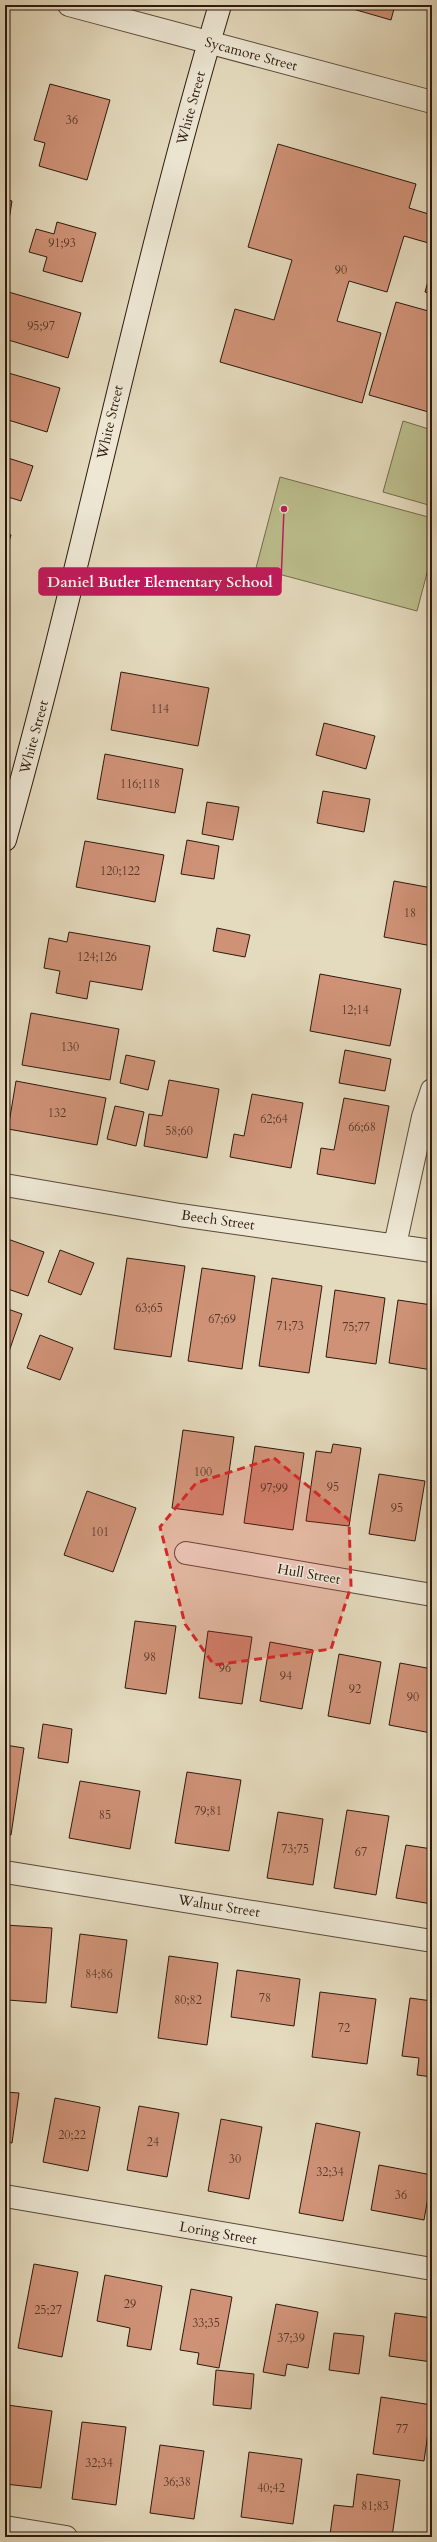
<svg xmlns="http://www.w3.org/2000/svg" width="437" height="2542" font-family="Cardo,serif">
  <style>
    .green { fill: #bbbd8c; stroke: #746b4d }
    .building { fill: #cf9277; stroke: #2d190e }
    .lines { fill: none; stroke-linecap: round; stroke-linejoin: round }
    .street-casing { stroke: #5b493a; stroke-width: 24 }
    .secondary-casing { stroke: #2d190e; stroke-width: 24 }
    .street { stroke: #ede7d4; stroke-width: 22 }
    .secondary { stroke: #ede7d4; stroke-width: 22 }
    .marked { fill: #d62828; fill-opacity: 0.2; stroke: #d62828; stroke-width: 3; stroke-dasharray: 8 5; stroke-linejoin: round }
    .labels { text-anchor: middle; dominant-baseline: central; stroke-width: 3; stroke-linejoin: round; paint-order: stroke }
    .number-label { font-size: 12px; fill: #563728 }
    .street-label { font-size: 14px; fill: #2d190e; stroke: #ede7d4 }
    .leader { fill: none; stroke: #c2185b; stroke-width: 1.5 }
    .callout-dot { fill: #c2185b; stroke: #ede7d4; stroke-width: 1.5 }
    .callout { fill: #c2185b; stroke: #c2185b; stroke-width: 1.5 }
    .callout-label { font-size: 15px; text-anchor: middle; font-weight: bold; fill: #fff }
  </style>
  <rect width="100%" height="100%" fill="#e4dabd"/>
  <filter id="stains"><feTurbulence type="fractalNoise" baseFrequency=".005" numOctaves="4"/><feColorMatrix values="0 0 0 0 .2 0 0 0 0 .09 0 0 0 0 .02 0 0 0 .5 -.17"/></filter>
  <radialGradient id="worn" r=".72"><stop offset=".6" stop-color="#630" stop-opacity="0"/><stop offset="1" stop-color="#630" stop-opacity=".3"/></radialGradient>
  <path class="green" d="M403,421L432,430V506L383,492Z
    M280,477L432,518V554L417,611L256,568Z"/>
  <path class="building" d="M339,5H395L391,20Z
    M50,84L110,100L87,180L39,166L45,143L34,140Z
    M278,144L416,184L409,208L432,215V244L404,236L387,292L349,281L337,321L381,333L362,403L220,362L235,309L274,320L292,260L248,247Z
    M5,199L12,201L9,220L5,219Z
    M57,222L96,233L82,282L43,271L47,257L29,252L36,229L54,234Z
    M432,267V294L425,292Z
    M5,291L81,313L68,358L5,339Z
    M396,302L432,312V413L369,395Z
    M5,372L60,388L47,432L5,419Z
    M5,457L33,466L21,501L5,496Z
    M5,533L11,535L5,554Z
    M121,672L209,688L198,746L111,730Z
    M324,723L375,736L366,769L316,755Z
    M105,754L183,769L175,813L97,799Z
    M323,791L370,799L364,832L317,823Z
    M207,802L239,807L233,840L202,834Z
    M187,840L219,846L214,879L181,874Z
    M85,841L164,855L155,902L76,887Z
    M394,881L432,888V946L384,937Z
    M217,928L250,935L245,957L213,951Z
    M69,932L150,946L142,990L90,981L87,999L56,993L60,971L44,968L49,938L67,942Z
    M320,974L401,989L390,1046L310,1031Z
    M31,1013L119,1029L110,1080L22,1065Z
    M345,1050L391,1059L385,1091L339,1083Z
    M126,1055L155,1061L148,1090L120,1083Z
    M169,1080L219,1089L207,1158L144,1146L149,1114L162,1116Z
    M16,1081L106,1098L97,1145L8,1129Z
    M252,1094L303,1103L291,1168L230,1157L234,1134L244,1136Z
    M344,1098L389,1106L375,1184L317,1174L321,1148L334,1150Z
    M115,1106L144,1112L136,1146L107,1139Z
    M5,1238L44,1252L28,1296L5,1288Z
    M60,1250L94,1263L81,1295L48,1282Z
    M127,1258L185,1266L171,1357L114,1349Z
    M202,1268L255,1276L242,1369L188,1361Z
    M272,1278L322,1286L309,1373L259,1366Z
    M335,1290L385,1298L376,1364L326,1357Z
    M398,1300L432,1305V1370L389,1363Z
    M5,1308L22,1314L5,1363Z
    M40,1335L73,1348L60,1380L27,1368Z
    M183,1430L234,1437L223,1515L172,1508Z
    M333,1444L361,1448L349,1526L306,1521L316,1451L331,1453Z
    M255,1446L304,1453L293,1530L244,1523Z
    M379,1474L425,1481L415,1541L369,1534Z
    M87,1491L136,1508L113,1572L64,1555Z
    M135,1621L176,1626L166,1694L125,1688Z
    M208,1631L252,1637L242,1704L199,1698Z
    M270,1642L313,1650L302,1709L260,1701Z
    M339,1654L381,1662L370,1724L328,1716Z
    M400,1663L432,1669L431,1733L389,1725Z
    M43,1724L72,1729L68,1763L38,1758Z
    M5,1745L24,1748L11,1835L5,1834Z
    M187,1772L241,1780L229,1851L175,1843Z
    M80,1781L140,1791L130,1849L69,1838Z
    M347,1810L389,1816L376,1895L334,1888Z
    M278,1812L323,1819L313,1885L267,1878Z
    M406,1845L432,1849V1904L396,1898Z
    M5,1925L52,1928L46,2003L8,2000L9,1987H5Z
    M80,1934L127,1940L117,2013L71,2007Z
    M169,1956L218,1963L207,2045L158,2038Z
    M237,1970L300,1979L294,2026L231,2017Z
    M320,1992L376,1999L367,2064L312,2057Z
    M410,1998L432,2001V2077L417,2075L419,2058L402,2056Z
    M5,2092L19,2093L12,2143L5,2142Z
    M55,2098L100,2107L88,2171L43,2162Z
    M139,2106L179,2113L167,2177L127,2170Z
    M221,2119L262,2127L249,2199L208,2191Z
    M316,2123L360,2132L343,2221L299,2213Z
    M379,2165L432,2175L424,2220L371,2210Z
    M34,2264L78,2272L62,2357L18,2348Z
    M105,2275L162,2286L151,2350L127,2346L130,2328L97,2321Z
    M191,2289L232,2297L219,2368L197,2364L199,2353L180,2350Z
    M276,2304L318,2312L308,2368L287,2364L285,2376L263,2372Z
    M395,2313L432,2318V2362L389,2356Z
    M334,2333L364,2336L359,2374L329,2370Z
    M216,2370L254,2374L251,2409L213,2405Z
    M381,2397L432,2405L424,2461L373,2454Z
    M7,2405L52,2411L41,2488L5,2484Z
    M82,2422L126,2427L116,2505L72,2499Z
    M160,2445L204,2451L194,2519L150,2513Z
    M249,2452L302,2459L293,2524L241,2517Z
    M357,2474L400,2480L392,2537L330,2535L334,2505L353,2507Z"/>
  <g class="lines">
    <g class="street-casing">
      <path id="street" d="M69,5L432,102
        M5,1185L180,1215L432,1251
        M395,1245L423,1117L432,1090
        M186,1553L432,1595
        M5,1872L432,1941
        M5,2196L432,2269
        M5,2527L66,2537"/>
    </g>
    <g class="secondary-casing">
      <path id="secondary" d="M5,840C83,563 138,281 220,5"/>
    </g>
    <use href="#street" class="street"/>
    <use href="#secondary" class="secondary"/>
  </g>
  <path class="marked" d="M274,1458L349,1520L351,1586L331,1649L214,1665L185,1624L160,1527L196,1483Z"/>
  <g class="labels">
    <g class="number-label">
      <text x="72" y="120">36</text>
      <text x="62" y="243">91;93</text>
      <text x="341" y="270">90</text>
      <text x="41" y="326">95;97</text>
      <text x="160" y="709">114</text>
      <text x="140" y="784">116;118</text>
      <text x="120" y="871">120;122</text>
      <text x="410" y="913">18</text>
      <text x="97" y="957">124;126</text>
      <text x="355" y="1010">12;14</text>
      <text x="70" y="1047">130</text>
      <text x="57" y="1113">132</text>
      <text x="274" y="1119">62;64</text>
      <text x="362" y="1127">66;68</text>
      <text x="179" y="1131">58;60</text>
      <text x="149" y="1308">63;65</text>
      <text x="222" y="1319">67;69</text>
      <text x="290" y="1326">71;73</text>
      <text x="356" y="1327">75;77</text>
      <text x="203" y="1472">100</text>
      <text x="333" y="1487">95</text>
      <text x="274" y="1488">97;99</text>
      <text x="397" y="1508">95</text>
      <text x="100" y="1532">101</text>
      <text x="150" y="1657">98</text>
      <text x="225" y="1668">96</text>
      <text x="286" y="1676">94</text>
      <text x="355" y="1689">92</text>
      <text x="413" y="1697">90</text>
      <text x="208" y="1811">79;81</text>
      <text x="105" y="1815">85</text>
      <text x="295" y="1849">73;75</text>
      <text x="361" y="1852">67</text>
      <text x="99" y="1974">84;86</text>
      <text x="265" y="1998">78</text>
      <text x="188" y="2000">80;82</text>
      <text x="344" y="2028">72</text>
      <text x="72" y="2135">20;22</text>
      <text x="153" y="2142">24</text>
      <text x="235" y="2159">30</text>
      <text x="330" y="2172">32;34</text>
      <text x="401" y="2195">36</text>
      <text x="130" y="2304">29</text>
      <text x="48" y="2310">25;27</text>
      <text x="206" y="2323">33;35</text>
      <text x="291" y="2338">37;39</text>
      <text x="402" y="2429">77</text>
      <text x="99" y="2463">32;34</text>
      <text x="177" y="2482">36;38</text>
      <text x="271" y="2488">40;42</text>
      <text x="375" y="2506">81;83</text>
    </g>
    <g class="street-label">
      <text transform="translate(251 54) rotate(15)">Sycamore Street</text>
      <text transform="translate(191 108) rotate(-75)">White Street</text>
      <text transform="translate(110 422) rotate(-77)">White Street</text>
      <text transform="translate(34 737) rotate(-75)">White Street</text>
      <text transform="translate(218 1220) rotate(8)">Beech Street</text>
      <text transform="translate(309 1574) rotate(10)">Hull Street</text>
      <text transform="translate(219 1906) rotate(9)">Walnut Street</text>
      <text transform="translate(218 2233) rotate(10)">Loring Street</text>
    </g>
  </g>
  <path class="leader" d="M284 509L281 582"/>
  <circle class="callout-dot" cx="284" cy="509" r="4"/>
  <rect class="callout" x="39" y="568" width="242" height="27" rx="4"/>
  <g class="callout-label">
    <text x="160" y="587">Daniel Butler Elementary School</text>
  </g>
  <rect width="437" height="2542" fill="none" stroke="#e4dabd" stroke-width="20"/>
  <rect x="6" y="6" width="425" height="2530" fill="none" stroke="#2d190e" stroke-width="2"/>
  <rect x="10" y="10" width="417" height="2522" fill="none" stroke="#2d190e"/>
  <rect width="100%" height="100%" filter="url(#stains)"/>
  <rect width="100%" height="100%" fill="url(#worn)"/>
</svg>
